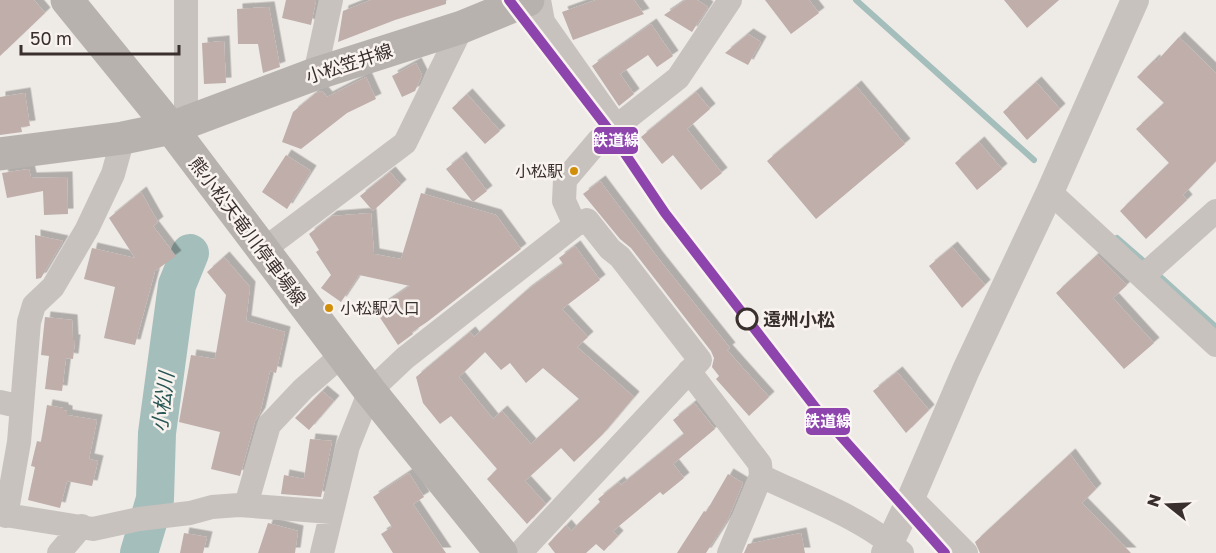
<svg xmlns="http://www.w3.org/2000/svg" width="1216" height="553" font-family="'Golos Text','Noto Sans JP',sans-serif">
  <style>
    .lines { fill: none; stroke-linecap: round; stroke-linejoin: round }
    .stream { stroke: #a4bebb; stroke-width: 6 }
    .river { stroke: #a4bebb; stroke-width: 38 }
    .building { fill: #bfaeaa; fill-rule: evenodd; filter: url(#shadow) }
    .minor { stroke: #c8c2bf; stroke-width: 24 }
    .tertiary { stroke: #c8c2bf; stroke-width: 28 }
    .secondary { stroke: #b8b2af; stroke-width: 33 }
    .rail-1-casing { stroke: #f9f3ef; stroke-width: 15 }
    .rail-1 { stroke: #8e44ad; stroke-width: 10 }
    .bus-dot { fill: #d18e09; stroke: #f9f3ef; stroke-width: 2 }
    .stop-dot { fill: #f9f3ef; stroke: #392f2d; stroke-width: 3 }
    .labels { text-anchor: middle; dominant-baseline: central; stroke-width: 5; stroke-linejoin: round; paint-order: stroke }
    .bus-label { font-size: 16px; fill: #392f2d; stroke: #f9f3ef; text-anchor: end }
    .street-label { font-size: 18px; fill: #392f2d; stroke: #f9f3ef }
    .stop-label { font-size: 18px; font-weight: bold; fill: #392f2d; stroke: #f9f3ef; text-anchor: start }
    .water-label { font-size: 20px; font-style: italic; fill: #275654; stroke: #f9f3ef }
    .line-badge { stroke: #f9f3ef; stroke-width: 2 }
    .badge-label { font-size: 16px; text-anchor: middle; font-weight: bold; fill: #fff }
  </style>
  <defs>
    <filter id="shadow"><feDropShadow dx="5.5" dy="-5.5" stdDeviation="0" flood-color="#0004"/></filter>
  </defs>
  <rect width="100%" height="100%" fill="#eeeae6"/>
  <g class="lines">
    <path class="stream" d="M856,0L1034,160
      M1117,238L1148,265
      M1155,272L1216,327"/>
    <path class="river" d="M139,553L155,499L157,433L177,285L190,253"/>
  </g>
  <path class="building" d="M0,0H34L45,13L0,56Z
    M286,0H316L311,25L282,18Z
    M371,0H446V4L395,20L338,42L343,11Z
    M596,0H634L644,14L573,40L562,12Z
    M686,0H697L708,7L692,32L664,15Z
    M765,0H809L819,13L791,34Z
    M1004,0H1059L1027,28Z
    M269,7L280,67L263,73L258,44H238L237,9Z
    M651,24L673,56L657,67L648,55L620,74L634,94L619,106L592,66Z
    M748,34L761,42L748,65L725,53Z
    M1179,37L1216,73V161L1183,195L1187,200L1146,239L1120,211L1169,163L1136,129L1164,103L1137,77L1154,60L1156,62Z
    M224,41L226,83L204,84L202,43Z
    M416,63L422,75L415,91L402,97L392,76Z
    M366,77L376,99L347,113L301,149L282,142L293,112L316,93L322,91L327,97Z
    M1036,82L1060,109L1027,140L1003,112Z
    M856,86L905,144L816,219L767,161Z
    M696,92L710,109L687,129L722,173L701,190L673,155L662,164L641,137Z
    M25,93L30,126L21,127L22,132L0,135V97Z
    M467,94L500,131L485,144L452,108Z
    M979,142L1002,169L977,190L955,163Z
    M286,155L311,171L287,209L262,192Z
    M461,157L487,191L473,202L446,169Z
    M29,169L31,178L67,177L68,214L44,215L43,191L7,198L2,173Z
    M390,172L401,185L373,211L360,196Z
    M600,181L658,258L730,348L727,350L769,397L749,416L716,379L719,376L712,367L714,358L711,351L631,248L620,239L583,194Z
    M141,192L158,222L153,226L176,256L155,271L135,345L104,338L115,287L84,279L92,248L135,258L109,218Z
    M421,193L496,215L521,249L427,322L412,332L413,334L398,345L375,310L410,286L359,275L341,302L321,288L331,275L316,252L319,250L309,234L332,216L371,213L374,254L401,259Z
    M35,235L63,241L41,278L36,279Z
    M575,246L600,280L562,309L588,337L577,347L634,397L602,435L574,462L561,448L525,481L546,504L527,524L487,479L497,469L451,416L440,424L423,403L416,377L470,332L474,337L526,291L563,264L559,258ZM485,352L501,370L510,363L526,383L543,368L579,399L531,444L502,411L493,419L459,377Z
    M952,247L985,285L962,308L929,266Z
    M1097,255L1127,285L1113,298L1154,343L1124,369L1056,293Z
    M224,257L250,287L246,321L285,332L276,373L270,371L260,413L255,421L240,476L211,469L220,432L179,422L191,355L215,359L226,295L207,272Z
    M45,317L72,320L73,340H75L73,359L66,358L62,391L45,389L49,356L41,355Z
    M897,372L929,410L906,433L873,391Z
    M322,391L334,401L309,430L295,418Z
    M694,403L715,429L673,464L684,478L663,495L660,492L613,531L618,536L604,551L596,544L586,553H555L548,544L566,525L571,531L600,502L598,499L619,482L621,485L684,434L673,420Z
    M47,405L63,408V410L67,411V415L97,420L89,459L98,461L92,486L67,481L60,508L28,500L35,467L31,466L37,441L41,442Z
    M310,439L332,441L321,497L281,494L284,475L304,479Z
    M1070,454L1096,489L1082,503L1131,553H980L975,542Z
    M409,473L424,497L413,504L446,553H393L381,534L392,527L373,497Z
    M728,474L743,483L728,519L706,553H677L704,511L706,512Z
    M268,523L298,531L295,553H258Z
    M184,533L207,537L203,553H180Z
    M801,533L805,553H744L748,544Z"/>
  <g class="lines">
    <path class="minor" d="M539,0L543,22L616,126
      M315,74L331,0
      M186,121V0
      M1050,192L1216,345
      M575,225L564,201L565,180L598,141L678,78L730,0
      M263,250L405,143L462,27
      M1143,276L1216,211
      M689,371L760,464L761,476L729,553
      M0,402L22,407
      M761,476C809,499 863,518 902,553
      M911,498L966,553
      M246,505L269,425L303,389L342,355
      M0,514L93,529L139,519L190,513L212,507L239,505L331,512
      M6,516L19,442L29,322L34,305L53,287L87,229L113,174L123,138
      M59,553L82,526
      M322,553L348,446L370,391L405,358L575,225L587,220L610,249L620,257L700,360L520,553"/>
    <path class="tertiary" d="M885,553L911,498L966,370L1050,192L1135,0"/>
    <path class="secondary" d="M67,0L171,128L370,391L501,553
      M0,154L123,138L171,128L315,74L462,27L528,0"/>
    <g class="rail-1-casing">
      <path id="rail-1" d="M509,0L609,130L665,213L815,407L945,553"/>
    </g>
    <use href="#rail-1" class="rail-1"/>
  </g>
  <g class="bus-dot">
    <circle cx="574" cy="171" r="5"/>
    <circle cx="329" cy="308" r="5"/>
  </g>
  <circle class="stop-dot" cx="747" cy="319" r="10"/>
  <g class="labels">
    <g class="bus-label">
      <text x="563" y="171">小松駅</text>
      <text x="340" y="308" text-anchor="start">小松駅入口</text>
    </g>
    <g class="street-label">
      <text transform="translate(349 63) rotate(-18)">小松笠井線</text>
      <text transform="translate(248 231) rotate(53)">熊小松天竜川停車場線</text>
    </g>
    <g class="stop-label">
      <text x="763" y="319">遠州小松</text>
    </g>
    <g class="water-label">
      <text transform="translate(162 402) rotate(-83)">小松川</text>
    </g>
  </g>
  <g class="line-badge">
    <rect x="593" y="126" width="46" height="29" rx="6" fill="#8e44ad"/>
    <rect x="805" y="407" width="46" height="29" rx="6" fill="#8e44ad"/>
  </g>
  <g class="badge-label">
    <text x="616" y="146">鉄道線</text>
    <text x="828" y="427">鉄道線</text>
  </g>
  <g transform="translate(1168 505) rotate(288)" stroke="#f9f3ef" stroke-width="4.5" paint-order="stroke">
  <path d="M0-4.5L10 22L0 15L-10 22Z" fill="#392f2d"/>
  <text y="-9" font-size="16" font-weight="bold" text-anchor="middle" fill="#392f2d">N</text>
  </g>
  <path d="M21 45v9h158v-9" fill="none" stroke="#392f2d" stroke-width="3"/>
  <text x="30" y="45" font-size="18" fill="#392f2d" stroke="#f9f3ef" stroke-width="4.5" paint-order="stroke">50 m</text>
</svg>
